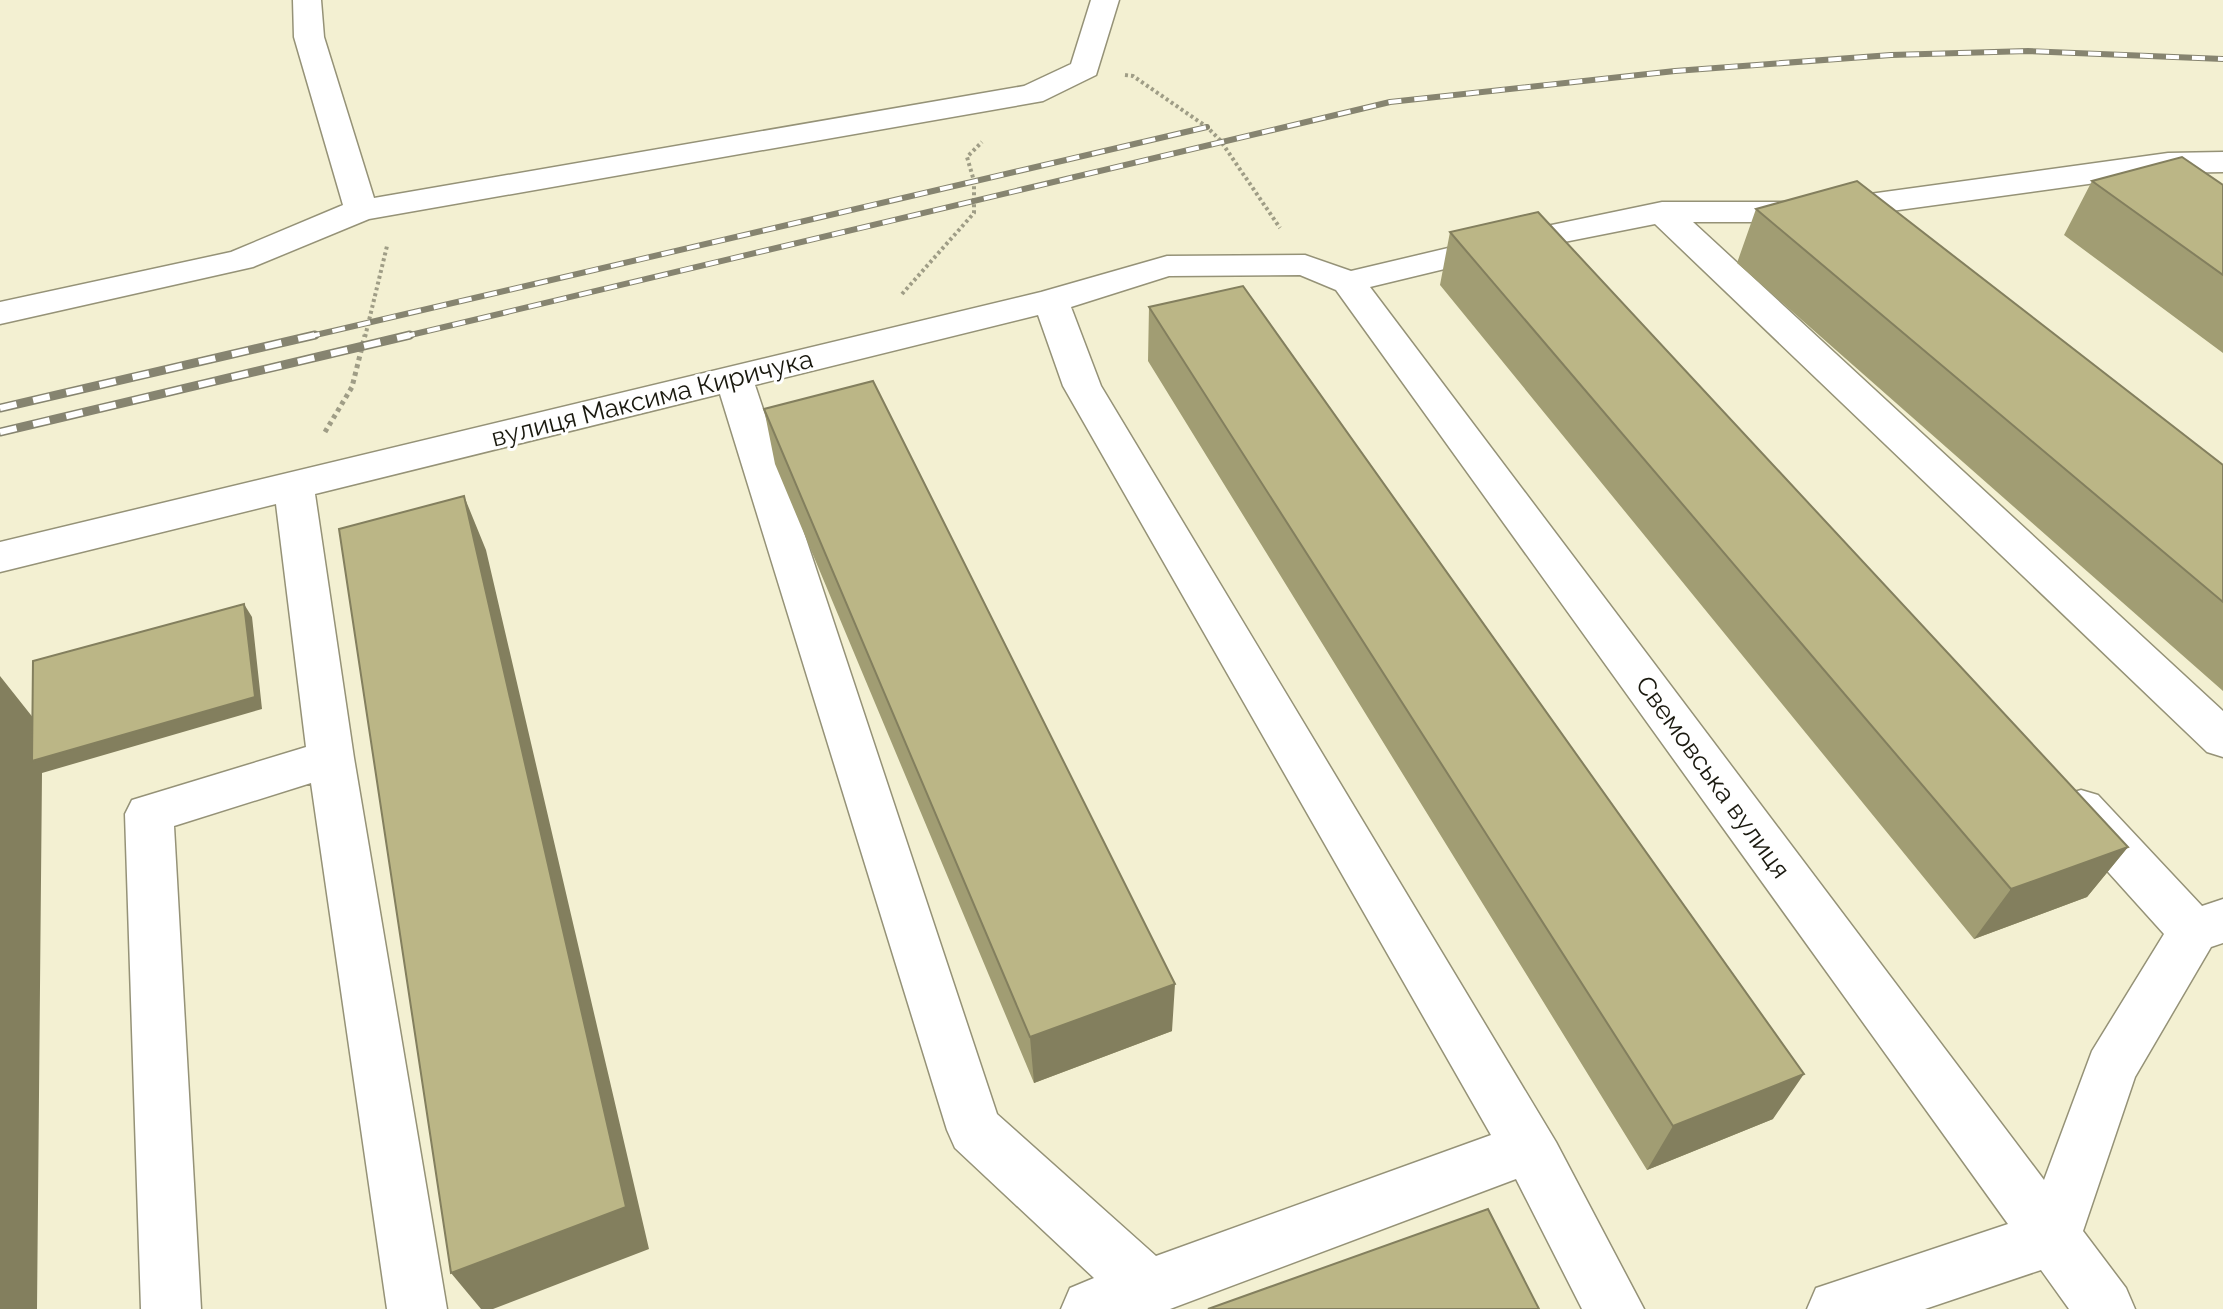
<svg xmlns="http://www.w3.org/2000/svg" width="2223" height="1309" font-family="Raleway,sans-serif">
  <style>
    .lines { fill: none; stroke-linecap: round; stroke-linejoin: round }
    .minor-casing { stroke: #959277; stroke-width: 3 }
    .path-far1 { stroke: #9f9d86; stroke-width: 4; stroke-dasharray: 3 3; stroke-linecap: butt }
    .path { stroke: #9f9d86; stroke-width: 5; stroke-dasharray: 4 4; stroke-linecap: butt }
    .minor { fill: #fff; fill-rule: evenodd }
    .rail-far1-casing { stroke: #868470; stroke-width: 6 }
    .rail-casing { stroke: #868470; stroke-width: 9 }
    .rail-far1 { stroke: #fff; stroke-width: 4; stroke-dasharray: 13; stroke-linecap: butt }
    .rail { stroke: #fff; stroke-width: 6; stroke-dasharray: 17; stroke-linecap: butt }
    .wall { fill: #a19d73 }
    .shaded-wall { fill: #837f5e }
    .building { fill: #bbb686; stroke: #837f5e; stroke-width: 2 }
    .labels { text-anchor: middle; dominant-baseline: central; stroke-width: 6; stroke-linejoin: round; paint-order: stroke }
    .street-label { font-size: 26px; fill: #1a190f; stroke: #fff }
  </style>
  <rect width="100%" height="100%" fill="#f3f0d2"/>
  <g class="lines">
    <g class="minor-casing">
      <path id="minor" d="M293,0H321L324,37L374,198L1024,86L1071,64L1091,0H1119L1096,75L1043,101L369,219L253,267L0,324V302L231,252L343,205L294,37Z
        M2223,152V172L2168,173L1811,222H1693L2223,711V757L2207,752L1655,224L1554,244L1542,241L1537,234L1542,227L1662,202H1811L2168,153Z
        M1503,235L1515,238L1520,245L1515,252L1370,287L2044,1180L2092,1051L2164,934L2064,823L2057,809L2064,795L2081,790L2098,795L2202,906L2223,899V943L2211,947L2135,1077L2083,1231L2126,1288L2135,1309H2069L2041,1270L1925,1309H1807L1816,1288L2008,1224L1336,290L1300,275L1169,276L1071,307L1101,386L1556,1142L1644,1309H1582L1516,1179L1170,1309H1061L1070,1288L1094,1278L955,1148L947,1130L720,394L315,494L354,758L447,1309H387L311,783L174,826L201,1309H141L125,814L132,800L306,747L276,504L0,572V542L1041,292L1167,256L1305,255L1351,271ZM1038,315L1063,386L1491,1135L1156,1256L997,1114L755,385Z"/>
    </g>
    <path class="path-far1" d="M1125,75L1133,76L1207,127L1220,140L1280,228
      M902,294L974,213V181L967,157L982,142
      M365,337L387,246"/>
    <path class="path" d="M325,432L352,387L365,335"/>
    <use href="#minor" class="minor"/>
    <g class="rail-far1-casing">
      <path id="rail-far1" d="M307,337L1207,127
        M402,337L1390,102L1675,71L1891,55L2028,51L2223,59"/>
    </g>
    <g class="rail-casing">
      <path id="rail" d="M0,408L315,335
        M0,432L410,335"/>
    </g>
    <use href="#rail-far1" class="rail-far1"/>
    <use href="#rail" class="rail"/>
  </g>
  <path class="wall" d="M2092,181L2223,185V353L2064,235Z
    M1756,209L2223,465V691L1737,263Z
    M1450,232L2128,847L2087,897L1974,939L1440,285Z
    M1149,307L1773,1119L1647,1170L1148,361Z
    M764,409L1172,1031L1034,1083L775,464Z"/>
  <path class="shaded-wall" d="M464,496L486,550L649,1249L493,1309H481L451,1273Z
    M244,604L252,617L262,709L42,773L37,1309H0V676L42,729Z
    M2128,847L2087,897L1974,939L2011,889Z
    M1175,984L1172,1031L1034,1083L1030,1037Z
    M1804,1074L1773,1119L1647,1170L1673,1126Z"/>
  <path class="building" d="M2182,157L2223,185V275L2092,181Z
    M1857,181L2223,465V602L1756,209Z
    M1538,212L2128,847L2011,889L1450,232Z
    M1243,286L1804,1074L1673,1126L1149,307Z
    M873,381L1175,984L1030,1037L764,409Z
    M464,496L626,1207L451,1273L339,529Z
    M244,604L255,697L32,761L33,661Z
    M1488,1209L1539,1309H1208Z"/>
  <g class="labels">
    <g class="street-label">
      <text transform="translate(652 398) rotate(-14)">вулиця Максима Киричука</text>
      <text transform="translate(1713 777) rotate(54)">Свемовська вулиця</text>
    </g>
  </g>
</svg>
